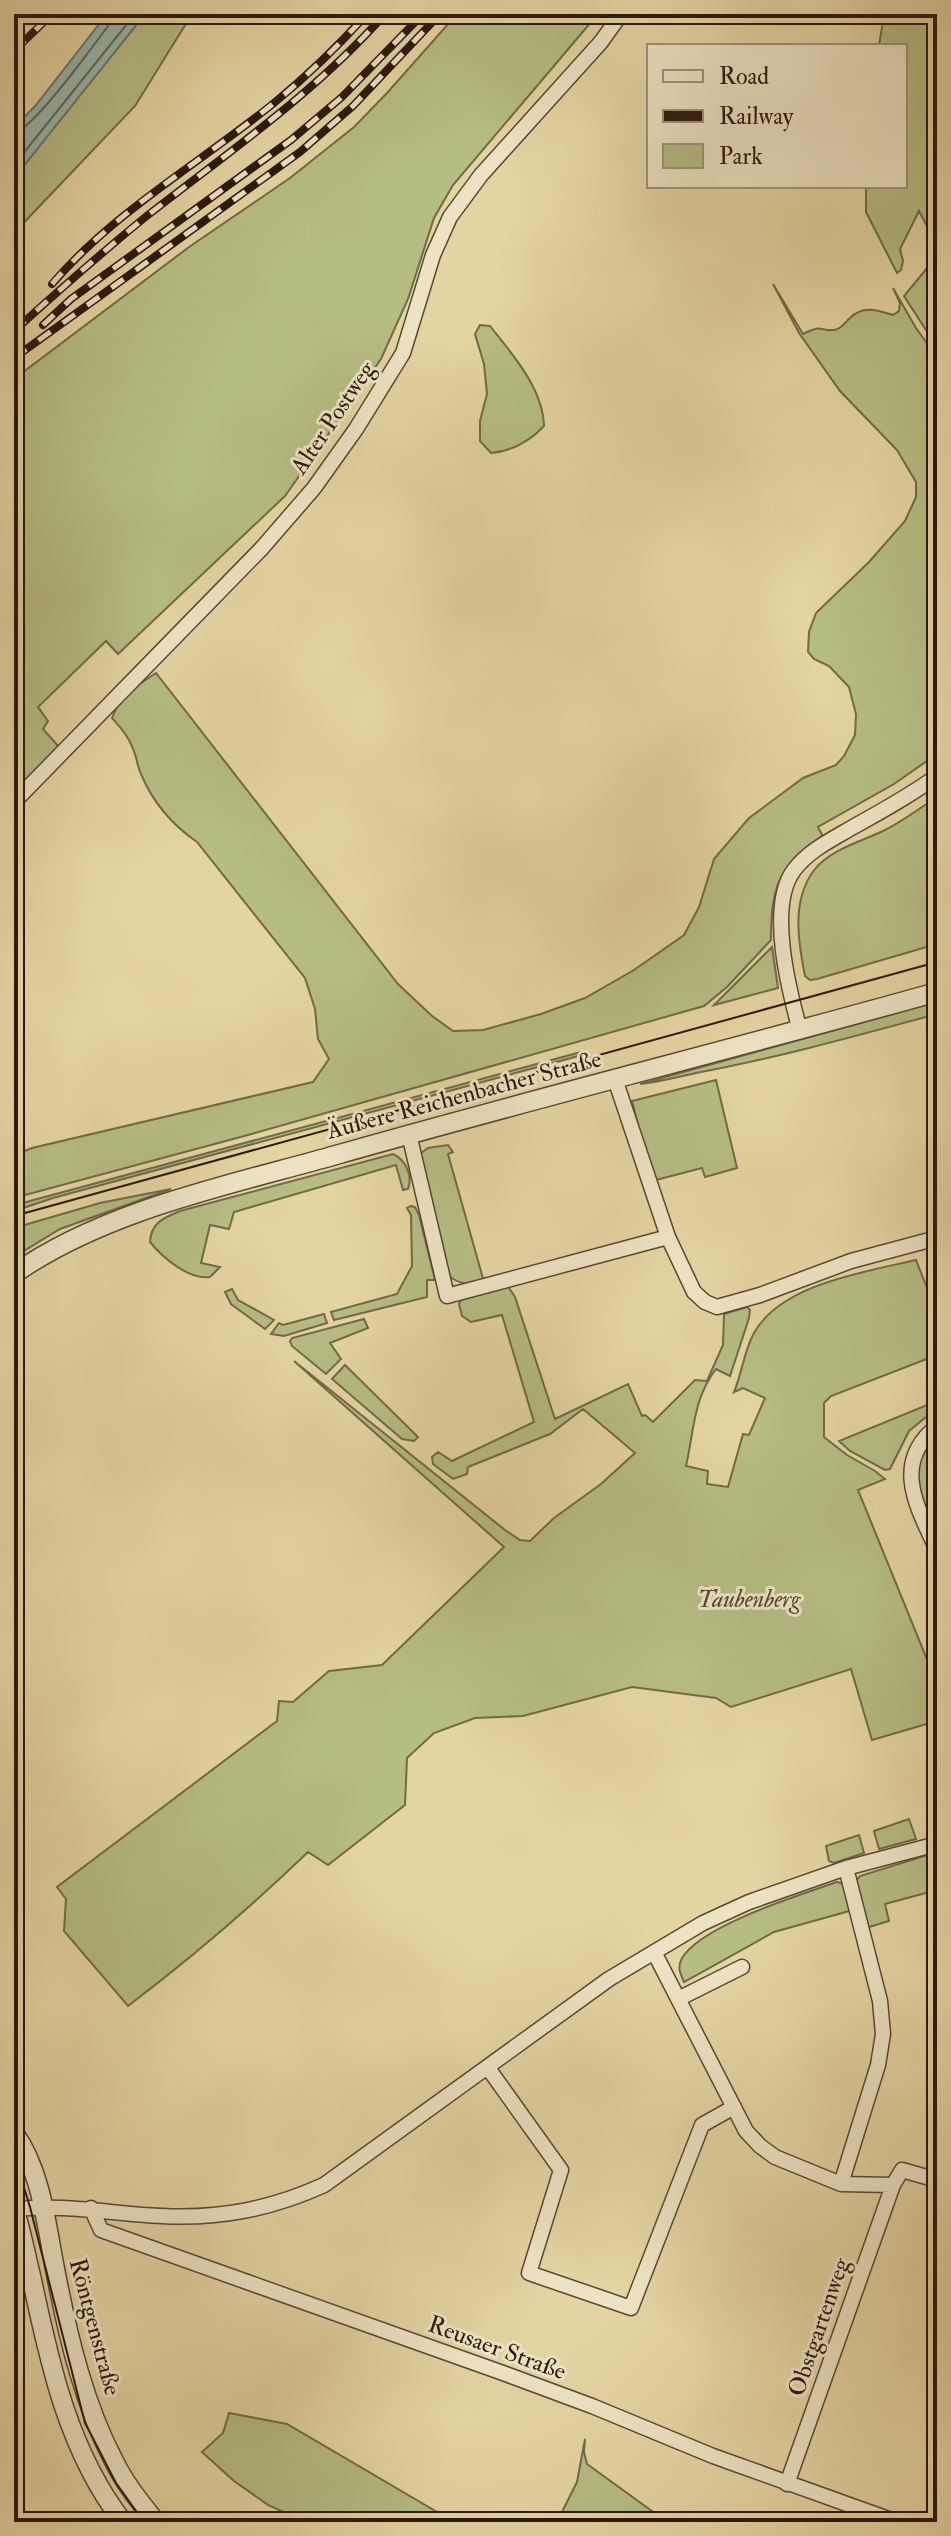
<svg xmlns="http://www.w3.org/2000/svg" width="951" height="2536" font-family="'IM FELL Double Pica',serif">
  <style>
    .green { fill: #b5bc84; stroke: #706a48; stroke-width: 2 }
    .water { fill: #98b6af; stroke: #6c776e; stroke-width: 2 }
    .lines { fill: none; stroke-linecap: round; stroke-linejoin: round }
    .shore { stroke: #62675e; stroke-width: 2 }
    .minor-casing { stroke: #594732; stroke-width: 17 }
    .tertiary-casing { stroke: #594732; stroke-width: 21 }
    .minor { stroke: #ede3c3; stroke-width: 14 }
    .tertiary { stroke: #ede3c3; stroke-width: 18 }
    .tram { stroke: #2b180d; stroke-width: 2 }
    .rail-casing { stroke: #2b180d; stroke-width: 8 }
    .rail { stroke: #ede3c3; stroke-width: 5; stroke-dasharray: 15; stroke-linecap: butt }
    .labels { text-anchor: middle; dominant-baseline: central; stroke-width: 6; stroke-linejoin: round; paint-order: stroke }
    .street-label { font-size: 24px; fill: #2b180d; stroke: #ede3c3 }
    .park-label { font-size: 24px; font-style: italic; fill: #544931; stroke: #ede3c3 }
  </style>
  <rect width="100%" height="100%" fill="#e4d4a2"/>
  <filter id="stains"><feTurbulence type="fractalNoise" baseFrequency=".0025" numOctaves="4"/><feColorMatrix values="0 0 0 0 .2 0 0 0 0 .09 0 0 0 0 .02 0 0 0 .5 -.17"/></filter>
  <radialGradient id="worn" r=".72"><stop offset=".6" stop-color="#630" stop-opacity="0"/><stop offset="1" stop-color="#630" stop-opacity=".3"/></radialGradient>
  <path class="green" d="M145,14H192L135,106L14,233V178Z
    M457,14H598L453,185L434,218L408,299L381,359L285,496L118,654L106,641L38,707L48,721L43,729L59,747L14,793V379L189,247L290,178L354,127L387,93Z
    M884,14H937V245L919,211L900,249L903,261L901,270L897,273L866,212V186H905V46H879Z
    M937,256V347L904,296Z
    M773,284L803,334C823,324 819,331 834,330C842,329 845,322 850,318C863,305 877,310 893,315L899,311L900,303L893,288L916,328L937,357V754L894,784L818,827L823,837C778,865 771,888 771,940L727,987L704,1006L248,1135L14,1198V1155L32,1148L313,1082L329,1059L318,1039L315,1009L305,978L197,842C171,824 153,803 141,774C137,766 137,757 133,749C129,737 120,727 112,718C118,699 140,683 156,673L398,984L432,1016L453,1031L483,1030L541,1014L585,998L634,970L684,935L699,907L714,859L749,818L803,778L836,765L844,756L855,735L856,714L849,687L829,666L814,659L808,652L809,632L816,613L869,562L905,521L916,497V482L897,450L840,391L799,333Z
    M480,325L490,326C512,354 543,388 544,426C529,442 512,451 491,453L480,441V421L487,394L484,364L475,334Z
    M937,797V944L817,979L810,980L805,976C798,942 791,899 815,869C831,849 863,841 885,830C903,821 920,808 937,797Z
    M772,947L778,988L714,1005Z
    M937,1002V1014C859,1035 781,1057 701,1072C680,1076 661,1082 640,1084Z
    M581,1052L582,1055L53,1198L14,1211V1206L19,1204Z
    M716,1080L737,1168L705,1177L702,1168L652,1181L632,1101Z
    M448,1145L453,1152L448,1154L484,1282C470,1285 462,1285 450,1277L420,1162L421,1153L428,1148Z
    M393,1154C406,1160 413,1176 408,1189L403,1190L396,1165L234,1212L229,1229L210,1225L201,1263L220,1267L210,1277C189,1280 163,1258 150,1242C151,1222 164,1218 180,1211Z
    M171,1189L60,1229L14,1257V1228L100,1203Z
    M411,1206L415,1207L419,1215L435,1280H427V1297L334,1320L331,1312L397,1294L412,1266L411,1215L407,1208Z
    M916,1260L937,1313V1355L831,1396L824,1403V1437L847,1455L875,1471L885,1479L858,1490L937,1684V1721L872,1740L851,1669L731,1707L716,1698L632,1687L523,1716L475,1718L434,1733L407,1758L405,1805L328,1865L308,1852C251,1907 191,1958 128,2006L64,1931L66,1899L57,1887L277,1721L279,1701L293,1702L329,1671L382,1665L504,1547L294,1361L505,1530L520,1540L530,1541L554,1518L601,1484L635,1453L583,1409L550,1434L468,1467L467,1474L453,1479L433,1464L432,1457L438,1452L452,1461L534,1422L502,1315L471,1322L462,1316L459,1304L461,1300L507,1285L515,1297L555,1419L628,1384L642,1416L645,1415L653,1422L695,1380L707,1381L723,1345L724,1314L747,1307L750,1310L749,1318L730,1376L716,1369C693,1399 694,1431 686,1466L708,1471L707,1484L728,1487L743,1434L749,1435L765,1398L743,1388L734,1392C742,1373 744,1351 754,1333C781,1284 865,1272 916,1260Z
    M232,1289L238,1300L274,1320L265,1329L231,1304L225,1292Z
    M324,1314L327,1323L284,1336L271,1334L279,1323L283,1325Z
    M364,1319L368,1328L330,1343L341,1359L326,1374L292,1346L290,1341L292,1338Z
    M345,1365L418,1437L414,1441L402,1439L332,1379Z
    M937,1401V1408L909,1431L890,1469L885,1470L850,1451L839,1441Z
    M937,1432V1536C921,1500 904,1465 937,1432Z
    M909,1819L916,1839L879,1849L874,1831Z
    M859,1835L864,1853L834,1863L829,1861L826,1846Z
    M937,1852V1890L885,1904L889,1921L866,1928L856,1881L860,1876Z
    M837,1882L844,1884L853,1910L774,1932L684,1982C680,1973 677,1967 682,1958C702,1925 800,1895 837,1882Z
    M229,2413L287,2424L454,2522H305L268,2505L234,2481L202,2452L223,2433Z
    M585,2439L584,2452L587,2464L667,2522H557L577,2482Z"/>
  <path class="water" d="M107,14H145L14,178V128L36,105Z"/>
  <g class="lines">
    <path class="shore" d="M14,133C33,130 96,42 111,22L113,14
      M14,165L135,14"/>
    <g class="minor-casing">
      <path id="minor" d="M14,802L262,548L314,488L356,429L403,353L433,255L450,217L481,175L601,42L621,14
        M800,1031C789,990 767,906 794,870C809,850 833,839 853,827C882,811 911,795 937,776
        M615,1079L668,1237L694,1292L705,1302L717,1307L760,1295L851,1261L937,1238
        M409,1134L447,1296L668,1237
        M937,1426C891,1463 917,1507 937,1550
        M654,1952L746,2131L760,2146L775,2157L841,2184L893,2185
        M678,1999L742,1967
        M488,2068L561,2170L529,2273L631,2308L702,2125L734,2107
        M841,2184L878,2065L883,2034L880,2001L846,1868
        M91,2208L101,2230L503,2373L592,2406L713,2456L897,2522
        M15,2209C67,2204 111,2214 162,2216C220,2219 271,2209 324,2185L609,1979L703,1923L749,1902L846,1868L937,1844
        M787,2484L893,2185L902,2170L937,2180"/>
    </g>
    <g class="tertiary-casing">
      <path id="tertiary" d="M14,1274C105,1210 230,1185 336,1155C536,1098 737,1048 937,992
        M14,2133C43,2173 47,2232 57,2279C69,2341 85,2406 114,2461C125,2484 141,2503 156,2522
        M14,2208C22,2232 26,2256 32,2280C50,2366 69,2452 123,2522"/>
    </g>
    <use href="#minor" class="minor"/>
    <use href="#tertiary" class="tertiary"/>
    <path class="tram" d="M14,1216L937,962
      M14,2155L30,2207L85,2423L116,2483L144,2522"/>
    <g class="rail-casing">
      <path id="rail" d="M14,51L52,14
        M52,284C115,211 200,163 274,103C307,76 339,45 367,14
        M43,325L71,299L291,140L342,97L423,14
        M14,331C56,293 99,255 143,219C227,153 314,94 385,14
        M14,358L300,152L353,106L440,14"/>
    </g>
    <use href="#rail" class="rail"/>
  </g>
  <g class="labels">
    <g class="street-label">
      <text transform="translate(333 418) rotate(-56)">Alter Postweg</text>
      <text transform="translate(464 1095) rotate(-15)">Äußere Reichenbacher Straße</text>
      <text transform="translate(95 2327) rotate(75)">Röntgenstraße</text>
      <text transform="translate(819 2327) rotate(-71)">Obstgartenweg</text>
      <text transform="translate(497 2348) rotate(20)">Reusaer Straße</text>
    </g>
    <g class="park-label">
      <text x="749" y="1599">Taubenberg</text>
    </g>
  </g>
  <rect width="951" height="2536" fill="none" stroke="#e4d4a2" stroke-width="48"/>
  <rect x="16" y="16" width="919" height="2504" fill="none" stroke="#2b180d" stroke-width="4"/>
  <rect x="24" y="24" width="903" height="2488" fill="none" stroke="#2b180d" stroke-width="2"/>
  <rect x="647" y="44" width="260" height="144" fill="#ede3c3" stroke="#9f927a" stroke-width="2"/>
  <rect x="663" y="70" width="40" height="12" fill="#ede3c3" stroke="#9f927a" stroke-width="2"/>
  <text x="719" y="84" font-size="24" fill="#2b180d">Road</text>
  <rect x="663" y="110" width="40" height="12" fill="#2b180d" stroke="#9f927a" stroke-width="2"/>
  <text x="719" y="124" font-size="24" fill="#2b180d">Railway</text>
  <rect x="663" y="144" width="40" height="24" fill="#b5bc84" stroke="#9f927a" stroke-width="2"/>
  <text x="719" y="164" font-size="24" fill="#2b180d">Park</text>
  <rect width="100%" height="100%" filter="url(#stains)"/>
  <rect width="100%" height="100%" fill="url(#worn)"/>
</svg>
